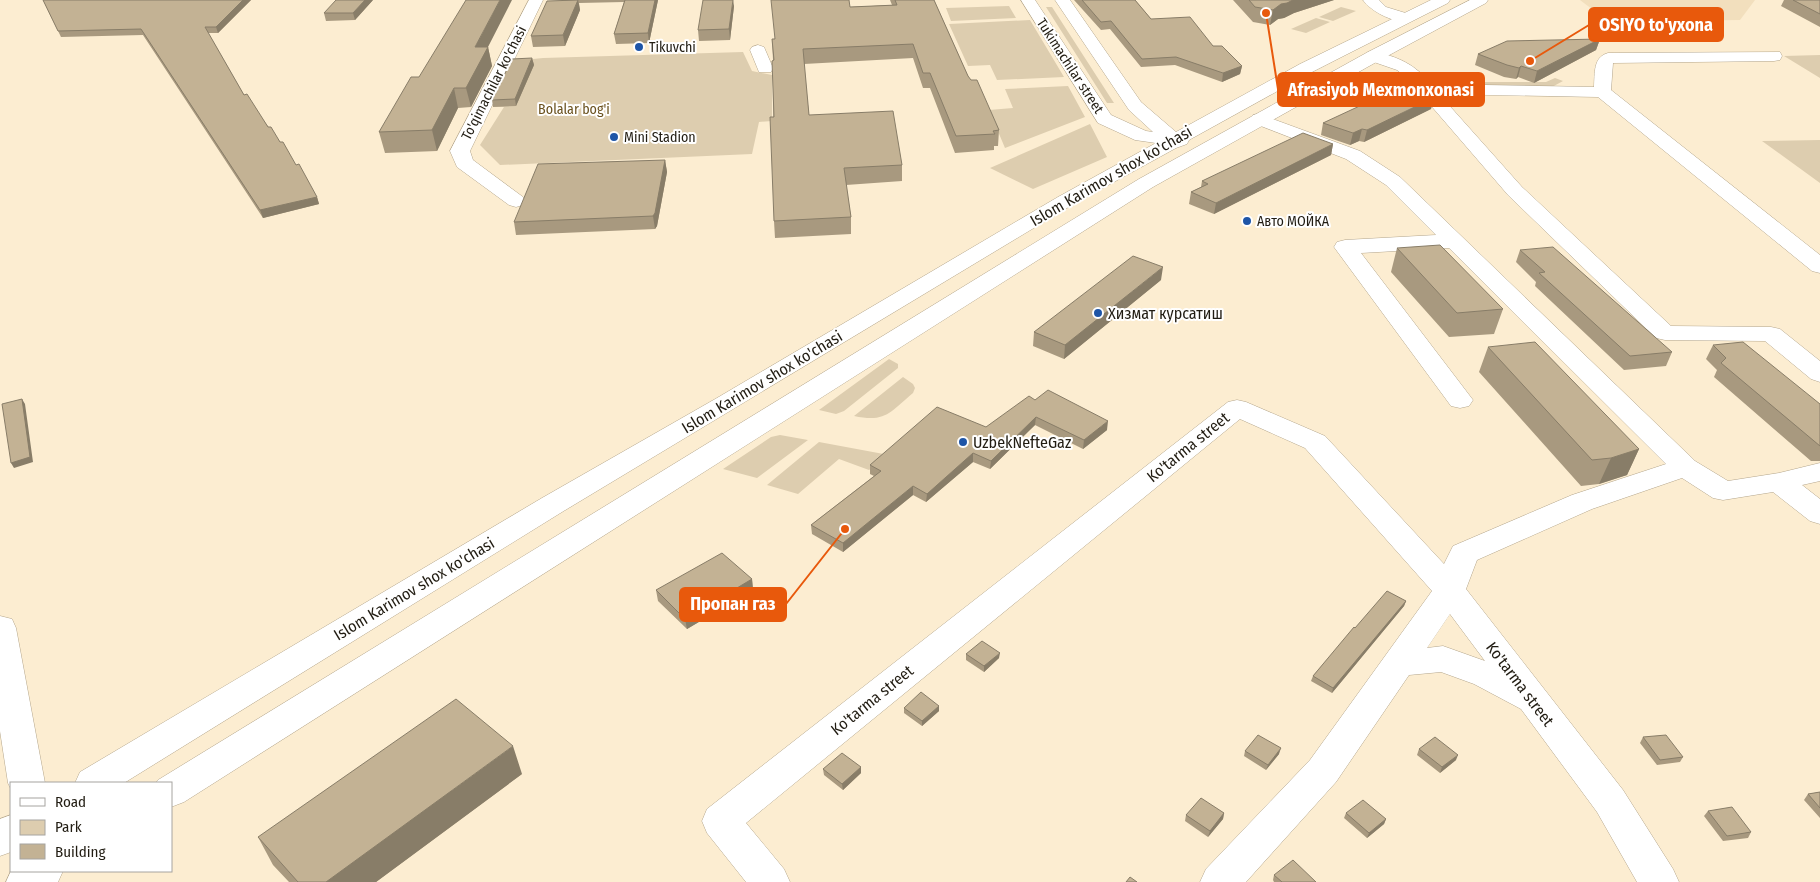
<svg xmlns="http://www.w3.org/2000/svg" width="1820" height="882" font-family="'Fira Sans Condensed',sans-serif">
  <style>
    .built { fill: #f2dfbd }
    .green { fill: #ddcdaf }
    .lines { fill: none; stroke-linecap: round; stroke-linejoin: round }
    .street-casing { stroke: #b4a68c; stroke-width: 1 }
    .secondary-casing { stroke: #b4a68c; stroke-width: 1 }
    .street { fill: #fff; fill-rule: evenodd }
    .secondary { fill: #fff; fill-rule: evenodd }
    .wall { fill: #a8997f }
    .shaded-wall { fill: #887d68 }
    .building { fill: #c3b294; stroke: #887d68 }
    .poi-dot { fill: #1e55a7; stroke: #fff; stroke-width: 2 }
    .labels { text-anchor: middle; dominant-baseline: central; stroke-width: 4; stroke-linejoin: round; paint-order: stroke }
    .far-poi-label { font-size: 14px; fill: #211c12; stroke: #fff; text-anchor: start }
    .far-street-label { font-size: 14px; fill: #211c12; stroke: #fff }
    .far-park-label { font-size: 14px; fill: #6a511e; stroke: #fff }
    .street-label { font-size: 16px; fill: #211c12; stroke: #fff }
    .poi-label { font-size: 16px; fill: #211c12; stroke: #fff; text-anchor: start }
    .leader { fill: none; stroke: #e8590c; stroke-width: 2 }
    .callout-dot { fill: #e8590c; stroke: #fff; stroke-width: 2 }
    .callout { fill: #e8590c; stroke: #e8590c; stroke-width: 2 }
    .callout-label { font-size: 18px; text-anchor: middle; font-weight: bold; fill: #fff }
  </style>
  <rect width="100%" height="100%" fill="#fcedd1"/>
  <path class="built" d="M1580,0H1755L1740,20L1609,22Z"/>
  <path class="green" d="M1009,6L1016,18L951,21L946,8Z
    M1046,7H1052L1114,103H1107Z
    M1341,7L1356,11L1333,21L1319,17Z
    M1316,18L1330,22L1306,33L1291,29Z
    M1030,20L1064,77L997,80L990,65L968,66L949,24Z
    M743,52L752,71L772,75V121L759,122L752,154L500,165L480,145L504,107H495L514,65H528L533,59L543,58Z
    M1820,55V78L1784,56Z
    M1555,78L1563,81L1552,87L1459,86L1468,82H1546Z
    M1068,86L1085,117L1005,148L989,110L1013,108L1005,89Z
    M1090,124L1107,157L1033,189L990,168Z
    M1820,140V183L1762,141Z
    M889,359L898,364V368L844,411L836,414L819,410Z
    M903,377L913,384L915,388L913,393C890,412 886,423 854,416Z
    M780,435L808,440L757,478L723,469L771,437Z
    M819,442L889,455L869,470L839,459L798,494L767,485Z"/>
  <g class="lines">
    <g class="street-casing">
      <path id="street" d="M529,0H543L470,151L473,160L523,197L526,201L523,205L516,207L509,205L457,167L450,151Z
        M1363,0H1379L1386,7L1412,15L1415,18L1412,21C1397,25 1371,12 1363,0Z
        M758,45L764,47L773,68L771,72H759L750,50L752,47Z
        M1374,51C1397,57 1416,64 1430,84L1594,87C1595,73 1593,57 1608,53L1780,52L1782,56L1780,60L1774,61L1613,63L1611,90L1820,255V273L1812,271L1598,97L1439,94L1522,187L1671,326L1771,327L1780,329L1820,361V382L1811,379L1765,341L1665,340L1656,338L1508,195L1408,79L1397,70L1368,60L1366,56L1368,52Z
        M1259,114L1360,151L1400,177L1695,461L1728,481L1779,473L1820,463V481L1802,485L1820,499V524L1810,521L1773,492L1723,500L1713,498L1682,478L1592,509L1477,560L1466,589L1623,790L1673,869L1679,882H1637L1597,812L1521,709L1474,684L1441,672L1409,675L1336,782L1246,882H1200L1206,869L1310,760L1432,591L1305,448L1240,419L746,823L784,869L790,882H746L707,833L702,821L707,809L1228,402L1237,400L1246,402L1325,436L1444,564L1453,546L1572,495L1666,464L1449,248L1361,253L1473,400L1469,406L1460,408L1451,406L1334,247L1337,242L1345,240L1436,235L1386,185L1346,159L1253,123L1250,119L1253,115ZM1450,614L1485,661L1443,646L1427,648Z"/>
    </g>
    <g class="secondary-casing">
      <path id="secondary" d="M1021,0H1035L1111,115L1146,131L1153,132L1129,110L1055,0H1070L1141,102L1176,132L1300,64L1431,0H1450L1448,3L1312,72L1189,140L1187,144L1176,148L1072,205L562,512L124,783H75L80,772L542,498L717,398L1058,197L1156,143L1135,140L1098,123Z
        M1470,0H1488L1486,3L1380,60L1153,187L184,802L171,807V783H156L158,780L1139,179L1368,52Z
        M0,616L12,619L16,628L45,783H11V789L8,783L0,731Z
        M11,815V852L0,856V819Z
        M11,871H63L58,882H6Z"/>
    </g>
    <use href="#street" class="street"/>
    <use href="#secondary" class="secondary"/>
  </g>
  <path class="wall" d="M43,0H251L218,33H208L244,95L280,142L317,197L319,204L263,218L143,35L61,37Z
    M373,0L355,20L326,21L324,13Z
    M564,0H658L649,43L616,44L614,34L624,2L579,3L580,10L565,46L533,47L531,36Z
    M890,0H934L968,76L999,130L998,146H994V150L955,153L930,88H923L913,58L804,64L809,115L902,165V181L846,185L851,217V234L775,238L774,221L773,60L772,39H774L850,7L892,5Z
    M1074,0H1135L1151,19L1213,46L1242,66L1240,74L1222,82L1175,65L1141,67L1110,29L1101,30Z
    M1233,0H1334L1294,13L1284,18L1278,19L1270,25L1253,22Z
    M1784,0H1820V27L1781,6Z
    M734,6L730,40L699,41L698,30Z
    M1600,39L1596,50L1534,83L1518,77L1516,79L1504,77L1475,65L1478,54Z
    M488,47L492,66L471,107L458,108L437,151L385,153L379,132L419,77Z
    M532,58L534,65L516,106L493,107L492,100Z
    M1431,109L1364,142L1359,141L1350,145L1321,135L1323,123Z
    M1333,144L1331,155L1214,214L1189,204L1191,192L1201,187L1202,181Z
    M665,160L667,172L657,226L655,229L516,235L514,222Z
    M1397,248L1503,309L1494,334L1449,337L1391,272Z
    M1520,250L1672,352L1666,366L1624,370L1535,286L1536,282L1516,262Z
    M1161,280L1064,359L1033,346L1034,332Z
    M1713,345L1820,404V461H1811L1714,377L1717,370L1706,359Z
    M1488,347L1639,449L1627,475L1599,484L1581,486L1479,372Z
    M1035,400L1107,430L1083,449L1035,425L990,469L973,462L926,502L913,495L843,552L812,534L811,525L874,476L870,474V465L986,427Z
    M752,579L753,590L687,629L658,601L656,590Z
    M1406,601L1404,606L1332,693L1311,681L1313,676L1355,628Z
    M966,654L999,658L984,672L966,660Z
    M939,706V711L922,726L904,713V708Z
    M1643,737L1683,757L1680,762L1657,765L1640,743Z
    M1419,749L1456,760L1440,773L1417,755Z
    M1245,751L1279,754L1266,770L1244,756Z
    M861,767V773L843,790L824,775L823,769Z
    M522,774L376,882H289L273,865L258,837Z
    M1820,792V818L1804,800L1808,794Z
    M1708,811L1751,832L1748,838L1723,841L1704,816Z
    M1224,813L1223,819L1208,837L1185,821L1186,815Z
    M1346,813L1386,819L1384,824L1367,838L1344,818Z
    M1274,875L1316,882H1274L1273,880Z"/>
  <path class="shaded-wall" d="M243,0H251L218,33L216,27Z
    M365,0H373L355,20L353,13Z
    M500,0H512L488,47L492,66L471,107L466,88L475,47Z
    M578,0L580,10L565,46L563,35Z
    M655,0H658L649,43L648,33Z
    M733,0L734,6L730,40L729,29Z
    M1293,0H1334L1294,13L1284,18L1278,19L1270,25L1273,10L1281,4Z
    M1600,39L1596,50L1534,83L1537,71Z
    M532,58L534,65L516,106L515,99Z
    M1242,66L1240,74L1222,82L1223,73Z
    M1521,66L1518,77L1516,79L1519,68Z
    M454,88L458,108L437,151L432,130Z
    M1435,97L1431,109L1364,142L1367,130Z
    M1362,129L1359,141L1350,145L1353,133Z
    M1333,144L1331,155L1214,214L1216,203Z
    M665,160L667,172L657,226L655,229L653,216Z
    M317,197L319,204L263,218L260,210Z
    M1163,267L1161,280L1064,359L1065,345Z
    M22,399L25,404L33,462L14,468L11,463Z
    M1036,417L1035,425L990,469L991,461Z
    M1108,421L1107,430L1083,449L1084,440Z
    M1639,449L1627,475L1599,484L1611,458Z
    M973,453V462L926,502L927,494Z
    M913,486V495L843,552V543Z
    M752,579L753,590L687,629L685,619Z
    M1406,601L1404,606L1332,693L1333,688Z
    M1000,653L999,658L984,672V666Z
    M939,706V711L922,726V721Z
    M513,746L522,774L376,882H326Z
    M1281,748L1279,754L1266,770L1268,765Z
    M1458,755L1456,760L1440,773L1442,767Z
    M861,767V773L843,790L842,784Z
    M1224,813L1223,819L1208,837L1210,831Z
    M1386,819L1384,824L1367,838L1369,833Z"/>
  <path class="building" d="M43,0H243L216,27H205L244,95L247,94L268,127H271L280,142H283L296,165L299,164L317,197L260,210L141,29L58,31Z
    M336,0H365L353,13H324Z
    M466,0H500L475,47H488L466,88H454L432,130L379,132L411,77H419Z
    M578,0L563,35L531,36L547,1Z
    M625,0H655L648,33L614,34Z
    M703,0H733L729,29L698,30Z
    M771,0H849L850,7L897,5L895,0H934L968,76L971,80H977L999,130L993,131L995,134L956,136L930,73H923L913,44L803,49L809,115L893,111L902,165L844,168L851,217L774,221L770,117H774L772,61L774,60L772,39H775Z
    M1082,0H1135L1151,19L1190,17L1213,46H1222L1242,66L1223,73L1176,57L1142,59L1111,21L1101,22Z
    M1249,0H1293L1287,3L1281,4L1273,10L1255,7Z
    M1793,0H1820V14Z
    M1600,39L1537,71L1521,66L1519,68L1507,65L1478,54L1507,41Z
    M532,58L515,99L492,100L512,59Z
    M1407,84L1430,92L1435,97L1367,130L1362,129L1353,133L1323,123Z
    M1303,133L1333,144L1216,203L1191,192L1208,184L1202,181Z
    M665,160L655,213L653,216L514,222L538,164Z
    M1440,245L1503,309L1457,313L1397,248Z
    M1553,247L1672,352L1630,356L1539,273L1545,272L1520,250Z
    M1133,256L1163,267L1065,345L1034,332Z
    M1535,342L1639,449L1611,458L1592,460L1488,347Z
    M1743,342L1820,404V446L1721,363L1726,358L1713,345Z
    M1048,390L1108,421L1084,440L1036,417L991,461L973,453L927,494L913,486L843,543L811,525L881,471L870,465L937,407L986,427L1029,396L1035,400Z
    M22,399L30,457L11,463L2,404Z
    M722,553L752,579L685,619L656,590Z
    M1387,591L1406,601L1333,688L1313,676L1354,627L1355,628Z
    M982,641L1000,653L984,666L966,654Z
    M921,692L939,706L922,721L904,708Z
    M456,699L513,746L326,882H298L258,837Z
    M1258,735L1281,748L1268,765L1245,751Z
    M1666,735L1683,757L1660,760L1643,737Z
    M1435,737L1458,755L1442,767L1419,749Z
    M842,753L861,767L842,784L823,769Z
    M1820,792V808L1808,794Z
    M1201,798L1224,813L1210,831L1186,815Z
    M1363,800L1386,819L1369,833L1346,813Z
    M1732,807L1751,832L1727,836L1708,811Z
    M1293,860L1316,882H1282L1274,875Z
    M1130,877L1137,882H1126Z"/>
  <g class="poi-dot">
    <circle cx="639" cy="47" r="5"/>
    <circle cx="614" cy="137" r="5"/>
    <circle cx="1247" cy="221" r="5"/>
    <circle cx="1098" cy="313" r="5"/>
    <circle cx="963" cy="442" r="5"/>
  </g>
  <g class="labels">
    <g class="far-poi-label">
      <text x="649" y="47">Tikuvchi</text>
      <text x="624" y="137">Mini Stadion</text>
      <text x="1257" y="221">Авто МОЙКА</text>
    </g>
    <g class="far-street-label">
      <text transform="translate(1070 66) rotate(57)">Tukimachilar street</text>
      <text transform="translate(494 83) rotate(-63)">To'qimachilar ko'chasi</text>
    </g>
    <g class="far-park-label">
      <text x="574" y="109">Bolalar bog'i</text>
    </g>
    <g class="street-label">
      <text transform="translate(1111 176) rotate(-30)">Islom Karimov shox ko'chasi</text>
      <text transform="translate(762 382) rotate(-31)">Islom Karimov shox ko'chasi</text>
      <text transform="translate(1188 447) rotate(-39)">Ko'tarma street</text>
      <text transform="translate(414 589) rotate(-31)">Islom Karimov shox ko'chasi</text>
      <text transform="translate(1520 684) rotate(53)">Ko'tarma street</text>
      <text transform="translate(872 700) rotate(-39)">Ko'tarma street</text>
    </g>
    <g class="poi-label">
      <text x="1108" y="313">Хизмат курсатиш</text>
      <text x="973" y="442">UzbekNefteGaz</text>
    </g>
  </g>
  <path class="leader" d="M1530 61L1589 25M1266 13L1278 89M845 529L786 604"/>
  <g class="callout-dot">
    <circle cx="1530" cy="61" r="5"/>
    <circle cx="1266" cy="13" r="5"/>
    <circle cx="845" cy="529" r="5"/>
  </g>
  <g class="callout">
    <rect x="1589" y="8" width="134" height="33" rx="5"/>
    <rect x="1278" y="73" width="206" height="33" rx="5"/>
    <rect x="680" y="588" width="106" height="33" rx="5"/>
  </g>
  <g class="callout-label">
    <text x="1656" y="31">OSIYO to'yxona</text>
    <text x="1381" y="96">Afrasiyob Mexmonxonasi</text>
    <text x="733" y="610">Пропан газ</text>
  </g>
  <rect x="10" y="782" width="162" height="90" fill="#ffffff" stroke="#a6a4a0"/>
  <rect x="20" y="798" width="25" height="8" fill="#ffffff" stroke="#a6a4a0"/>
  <text x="55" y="807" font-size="15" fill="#211c12">Road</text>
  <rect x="20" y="820" width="25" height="15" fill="#ddcdaf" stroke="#a6a4a0"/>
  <text x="55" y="832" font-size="15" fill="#211c12">Park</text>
  <rect x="20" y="844" width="25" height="15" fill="#c3b294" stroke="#a6a4a0"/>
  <text x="55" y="857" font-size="15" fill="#211c12">Building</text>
</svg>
